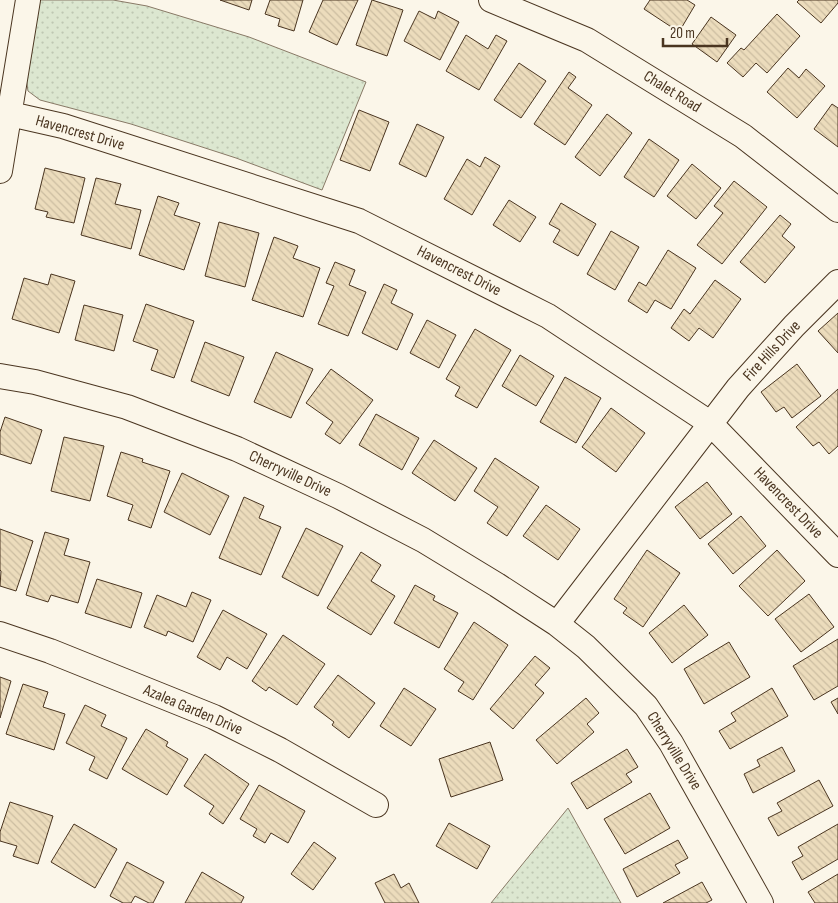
<svg xmlns="http://www.w3.org/2000/svg" width="838" height="903" font-family="'Sofia Sans Condensed',sans-serif">
  <style>
    .grass { fill: url(#grass-dots); stroke: #887966 }
    .building { fill: url(#building-back-hatch); stroke: #4a3520 }
    .lines { fill: none; stroke-linecap: round; stroke-linejoin: round }
    .minor-casing { stroke: #4a3520; stroke-width: 26 }
    .minor { stroke: #fbf6e9; stroke-width: 24 }
    .labels { text-anchor: middle; dominant-baseline: central; stroke-width: 4; stroke-linejoin: round; paint-order: stroke }
    .street-label { font-size: 16px; fill: #4a3520; stroke: #fbf6e9 }
  </style>
  <defs>
    <pattern id="grass-dots" width="8" height="8" patternUnits="userSpaceOnUse" patternTransform="scale(1.25)"><rect width="8" height="8" fill="#dce7d0"/><path d="M2 2h.1M6 6h.1" fill="none" stroke="#bec7b2" stroke-width="1.8" stroke-linecap="round"/></pattern>
    <pattern id="building-back-hatch" width="6" height="6" patternUnits="userSpaceOnUse" patternTransform="scale(1.25)"><rect width="6" height="6" fill="#ecdcbc"/><path d="M-1 5l2 2M0 0l6 6M5-1l2 2" fill="none" stroke="#ccbda1"/></pattern>
  </defs>
  <rect width="100%" height="100%" fill="#fbf6e9"/>
  <path class="grass" d="M36,0H113L147,6L249,37L366,82L322,190L236,158L131,124L40,100L28,91L26,78Z
    M568,808L621,903H491Z"/>
  <path class="building" d="M220,0H252L249,10Z
    M270,0H303L294,31L278,26L280,19L265,14Z
    M323,0H358L337,45L309,32Z
    M372,0L403,10L387,56L356,45Z
    M650,0H687L695,5L679,32L644,9Z
    M799,0H838V3L821,23L797,2Z
    M419,11L435,19L438,11L459,22L440,60L404,41Z
    M777,14L800,36L767,73L756,63L743,77L727,63L741,48L744,50Z
    M711,17L736,35L717,62L692,44Z
    M466,35L488,49L496,35L507,41L479,90L446,71Z
    M519,63L546,81L521,118L494,100Z
    M788,68L799,78L806,69L825,86L797,118L767,92Z
    M569,72L576,77L568,88L592,105L565,145L534,124Z
    M832,104L838,108V147L814,129Z
    M359,110L389,122L370,171L340,160Z
    M607,114L632,133L600,176L575,157Z
    M417,124L444,137L426,177L399,164Z
    M649,139L679,160L654,197L624,177Z
    M485,157L500,166L472,215L444,199L467,159L480,167Z
    M692,164L721,188L696,219L667,196Z
    M45,168L85,178L74,223L46,217L48,212L35,209Z
    M96,178L121,184L115,204L141,210L131,249L81,235Z
    M734,181L767,207L722,264L697,245L723,213L714,206Z
    M158,196L179,203L174,215L200,223L184,270L139,255Z
    M509,200L536,217L520,242L493,225Z
    M561,203L596,224L578,256L553,242L560,230L549,224Z
    M780,215L791,224L782,236L795,247L765,283L740,262Z
    M219,222L259,233L245,287L205,276Z
    M611,231L639,247L615,290L587,274Z
    M274,237L298,246L293,258L320,268L303,317L252,300Z
    M668,250L696,268L671,309L655,300L647,313L628,301L639,282L646,286Z
    M335,262L355,270L349,285L366,292L348,336L318,324L334,286L326,283Z
    M51,274L75,281L59,333L12,319L24,278L48,285Z
    M715,280L741,299L713,338L699,328L689,341L671,328L684,309L690,314Z
    M384,284L397,290L391,303L413,314L397,350L362,333Z
    M146,304L194,321L174,378L151,370L158,350L133,341Z
    M84,305L123,315L114,351L75,340Z
    M838,313V353L818,331Z
    M427,320L456,335L439,368L410,353Z
    M475,329L511,350L477,408L455,396L460,387L446,379Z
    M205,342L244,357L229,396L191,381Z
    M276,352L313,369L291,418L254,402Z
    M520,355L554,376L536,406L502,386Z
    M797,364L821,396L792,418L784,407L776,412L761,392Z
    M331,369L373,400L340,444L325,434L333,422L306,403Z
    M565,377L601,398L576,443L540,422Z
    M838,389V446L829,454L819,442L813,446L796,427Z
    M611,408L645,433L616,472L582,447Z
    M376,414L419,438L402,470L359,445Z
    M5,417L42,430L31,464L0,454V432Z
    M64,437L104,446L90,501L51,491Z
    M434,440L477,468L455,501L412,473Z
    M121,452L143,459L142,462L170,471L151,528L128,520L133,505L107,496Z
    M495,458L539,487L507,536L487,523L498,507L474,491Z
    M182,473L229,496L210,535L164,512Z
    M707,482L732,514L700,539L675,507Z
    M244,497L264,506L259,518L281,527L261,575L219,558Z
    M546,505L580,529L558,560L523,536Z
    M741,516L766,546L733,574L708,544Z
    M306,528L343,546L318,596L282,577Z
    M0,529L33,541L16,591L0,586L1,571L0,570Z
    M45,532L69,539L64,555L90,562L78,603L51,595L48,602L26,595Z
    M647,550L680,573L643,627L623,613L627,608L614,599Z
    M777,550L805,581L768,616L739,586Z
    M361,552L381,565L371,581L395,596L371,635L327,608Z
    M97,579L142,593L131,628L85,613Z
    M415,585L435,596L433,600L458,613L439,648L394,623Z
    M192,592L211,600L193,642L168,631L166,636L144,627L157,595L186,607Z
    M809,594L834,627L801,652L775,619Z
    M684,605L708,635L672,663L649,633Z
    M223,610L267,634L247,669L227,657L220,670L197,657Z
    M474,622L508,645L473,700L458,691L464,682L444,669Z
    M283,635L325,664L297,705L269,687L266,691L252,681Z
    M838,639V686L814,700L793,666Z
    M729,642L750,677L704,704L684,669Z
    M535,656L550,668L535,685L544,693L513,729L490,709Z
    M338,675L375,703L349,738L332,725L334,722L314,707Z
    M0,677L11,681L0,718Z
    M23,684L48,692L43,707L65,714L54,750L6,734Z
    M404,688L436,709L411,746L380,726Z
    M772,688L788,716L730,749L719,731L736,721L731,713Z
    M586,698L599,713L587,724L594,732L557,764L536,740Z
    M838,698V714L831,702Z
    M85,705L106,715L101,726L127,738L107,779L89,770L95,757L66,743Z
    M146,729L168,742L166,746L188,759L167,795L122,769Z
    M490,742L503,780L451,797L439,759Z
    M782,747L795,771L753,793L744,774L760,766L757,760Z
    M627,749L638,767L626,774L632,782L587,809L571,783Z
    M205,754L249,784L223,824L209,814L214,806L184,786Z
    M819,780L833,806L778,836L768,818L782,811L777,803Z
    M259,785L305,811L288,843L271,833L265,843L253,836L257,829L240,819Z
    M650,793L670,828L625,854L604,819Z
    M10,802L53,816L38,864L13,856L17,846L0,841V832Z
    M449,823L490,846L477,869L436,846Z
    M74,824L117,849L95,888L51,862Z
    M838,824V859L802,880L792,862L803,856L798,847Z
    M678,840L688,858L675,865L680,873L637,897L623,869Z
    M314,842L336,858L313,890L291,874Z
    M127,862L164,882L153,903H149L135,896L131,903H123L110,896Z
    M202,872L244,897L241,903H185Z
    M394,874L401,888L409,883L419,903H385L375,883Z
    M838,874V903H815L808,892Z
    M702,882L712,900L706,903H663Z"/>
  <g class="lines">
    <g class="minor-casing">
      <path id="minor" d="M491,0L587,40L743,136L838,210
        M10,114L63,126L359,221L548,316L710,423L838,555
        M0,171L28,0
        M0,376L35,382L127,407L237,449L338,496L423,540L497,585L557,624L586,647L646,706L671,743L761,903
        M557,624L738,388L794,326L838,282
        M0,634L50,651L214,717L280,750L376,805"/>
    </g>
    <use href="#minor" class="minor"/>
  </g>
  <g class="labels">
    <g class="street-label">
      <text transform="translate(672 92) rotate(32)">Chalet Road</text>
      <text transform="translate(80 133) rotate(16)">Havencrest Drive</text>
      <text transform="translate(459 271) rotate(27)">Havencrest Drive</text>
      <text transform="translate(772 351) rotate(-47)">Fire Hills Drive</text>
      <text transform="translate(290 474) rotate(25)">Cherryville Drive</text>
      <text transform="translate(788 503) rotate(46)">Havencrest Drive</text>
      <text transform="translate(193 710) rotate(23)">Azalea Garden Drive</text>
      <text transform="translate(674 751) rotate(58)">Cherryville Drive</text>
    </g>
  </g>
  <path d="M663 38v8h64v-8" fill="none" stroke="#4a3520" stroke-width="2.5"/>
  <text x="670" y="38" font-size="15" fill="#4a3520" stroke="#fbf6e9" stroke-width="4" paint-order="stroke">20 m</text>
</svg>
